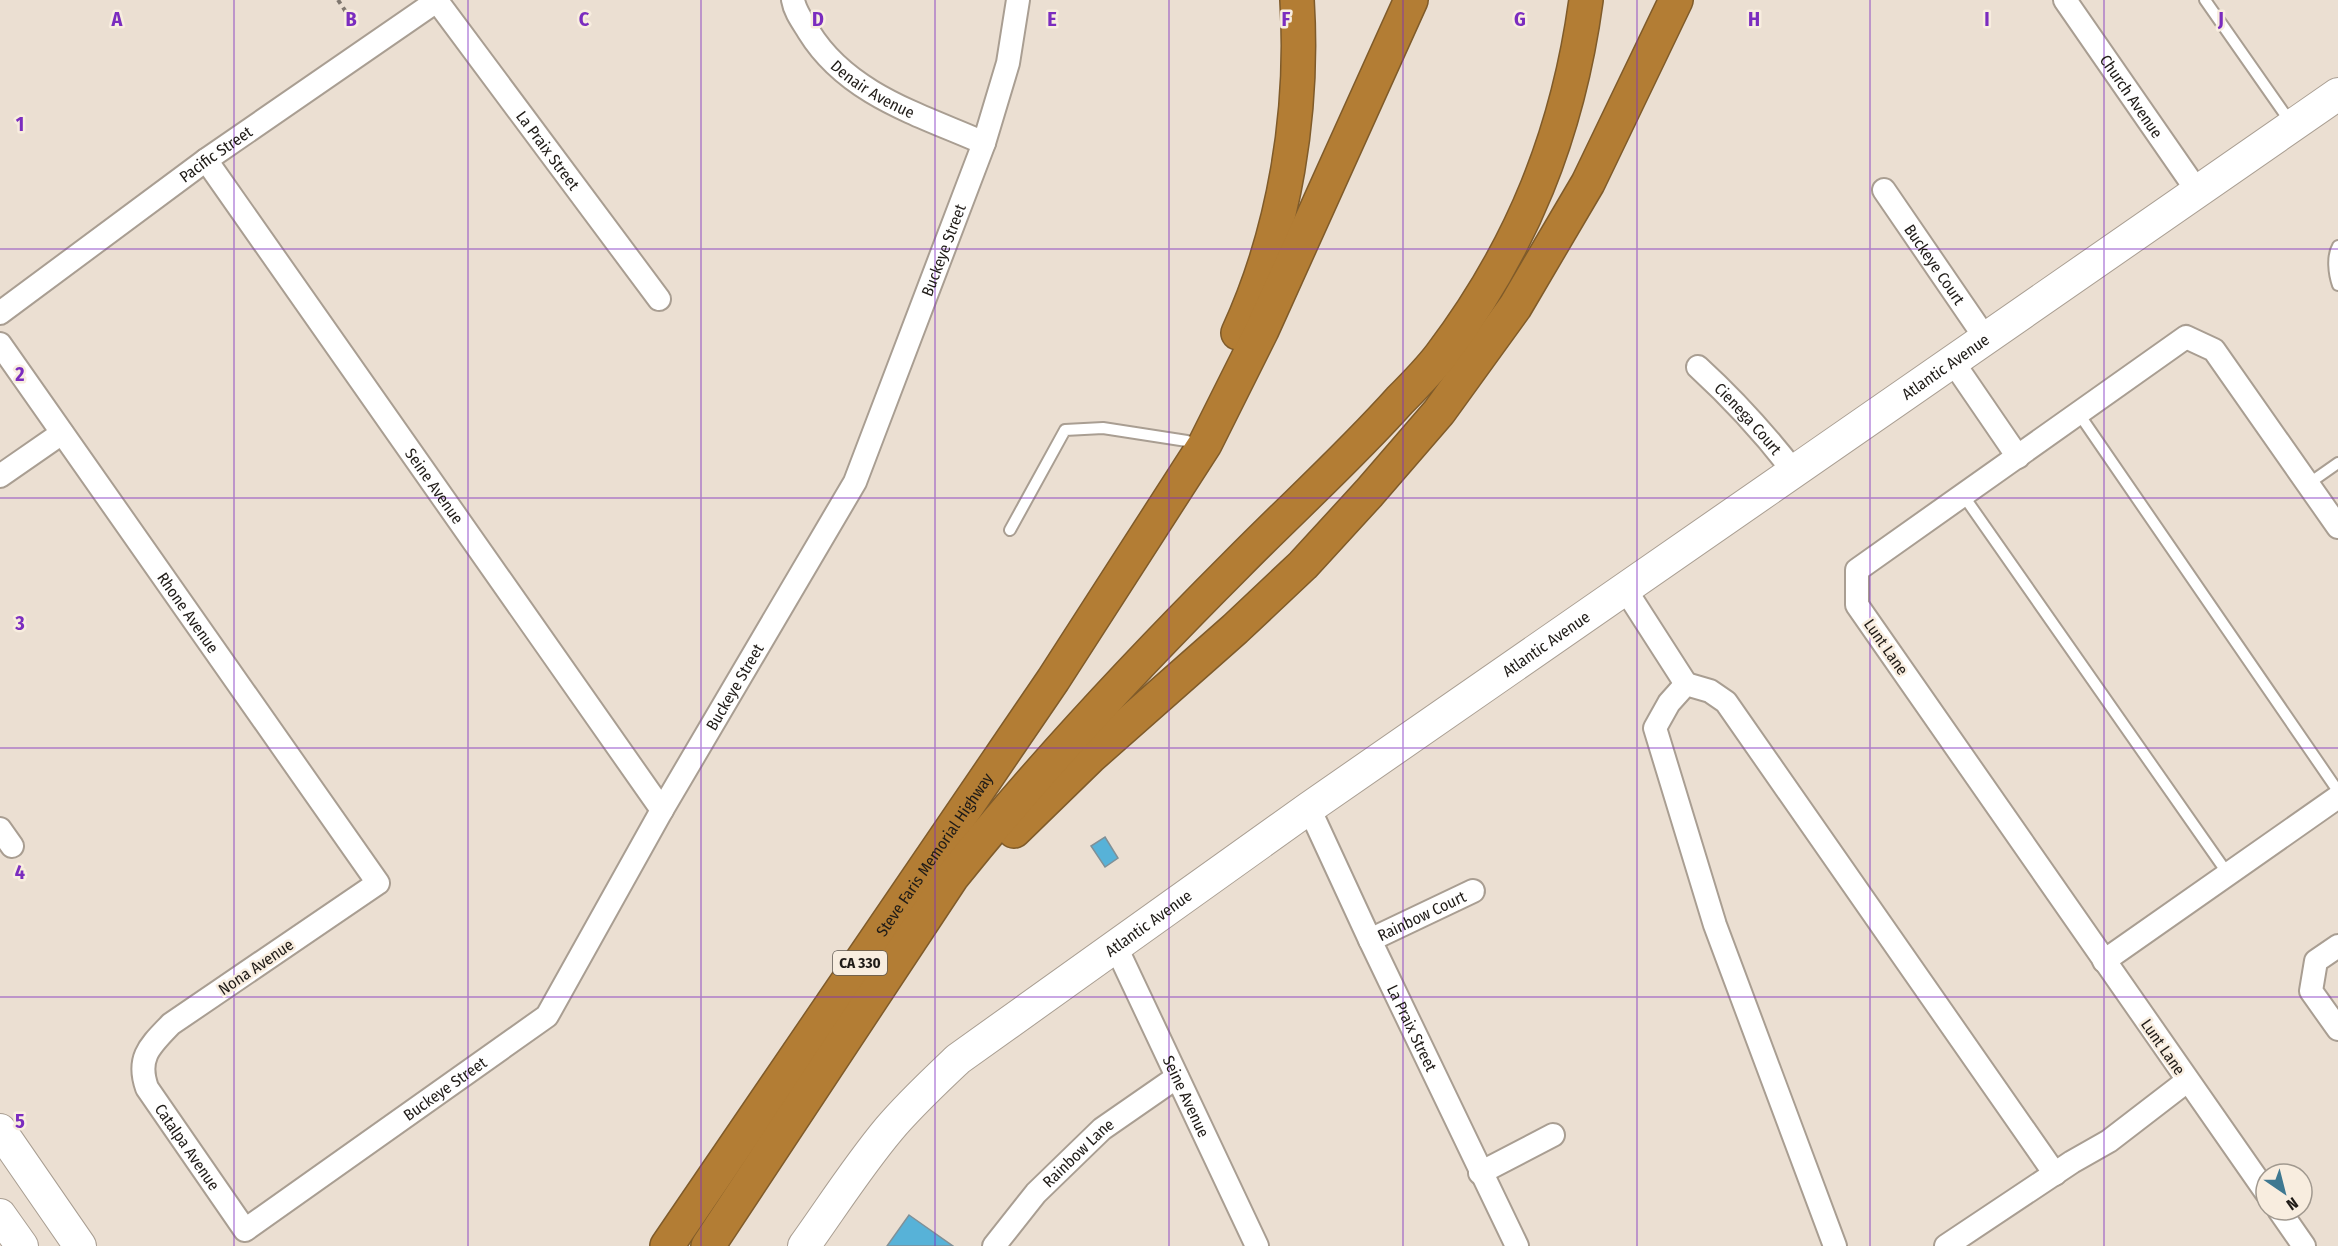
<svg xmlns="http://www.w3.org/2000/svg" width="2338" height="1246" font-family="'Fira Sans Condensed',sans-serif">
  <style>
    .building { fill: #57b2d8; stroke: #809097; stroke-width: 1.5 }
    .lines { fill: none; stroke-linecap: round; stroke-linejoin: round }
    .lane-casing { stroke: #a99e92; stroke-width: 14 }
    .street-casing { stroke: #a99e92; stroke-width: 26 }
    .secondary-casing { stroke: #a99e92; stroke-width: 34 }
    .highway-casing { stroke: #7f5b2a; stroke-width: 36 }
    .path { stroke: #7f776f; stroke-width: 4; stroke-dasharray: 4.5 4.5; stroke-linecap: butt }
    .lane { stroke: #fff; stroke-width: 10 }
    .street { stroke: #fff; stroke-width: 22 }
    .secondary { stroke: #fff; stroke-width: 32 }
    .highway { stroke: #b37d34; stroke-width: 33 }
    .grid { fill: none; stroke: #7b2cbf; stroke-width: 1.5; stroke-opacity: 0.55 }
    .labels { text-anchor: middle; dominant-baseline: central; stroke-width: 5; stroke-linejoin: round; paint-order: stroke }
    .shield { fill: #f8eddf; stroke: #605a53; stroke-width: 1.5 }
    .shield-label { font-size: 15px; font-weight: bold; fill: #1f1b17 }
    .street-label { font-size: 16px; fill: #1f1b17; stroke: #f8eddf }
    .grid-label { font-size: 20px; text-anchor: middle; font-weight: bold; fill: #7b2cbf; stroke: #f8eddf; stroke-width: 5; stroke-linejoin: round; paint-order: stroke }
  </style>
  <rect width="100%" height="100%" fill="#ebdfd2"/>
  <path class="building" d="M1105,837L1118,858L1105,867L1091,846Z
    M909,1215L953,1246H887Z"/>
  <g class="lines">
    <g class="lane-casing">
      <path id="lane" d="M2205,0L2291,123
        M2338,246C2332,256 2334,274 2338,285
        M2079,414L2338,791
        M2308,484L2338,463
        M1963,495L2228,874
        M1010,530L1065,430L1103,428L1187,441L1199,447"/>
    </g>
    <g class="street-casing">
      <g id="street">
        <path id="s1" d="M793,0C795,12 803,22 809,32C848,95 921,115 984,143"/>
        <path id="s2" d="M2065,0L2198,192"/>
        <path id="s3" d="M437,1L659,299"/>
        <path id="s4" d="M206,160L662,810"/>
        <path id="s5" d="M1884,190L1986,339"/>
        <path id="s6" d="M0,313L206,160L438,0"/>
        <path id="s7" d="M0,344L378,883L171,1024C151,1045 136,1057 147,1088L245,1230L547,1016L662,810L855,482L984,143L1008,63L1018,0"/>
        <path d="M1953,362L2018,457"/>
        <path id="s8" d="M1698,367C1734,400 1765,434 1795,473"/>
        <path d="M0,476L62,433"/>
        <path d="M1625,589L1686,684"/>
        <path id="s9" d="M1309,808L1370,940L1517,1246"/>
        <path d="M0,829L12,846"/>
        <path id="s10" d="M1370,940L1473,891"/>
        <path d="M2338,946L2316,961L2311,991L2338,1029"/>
        <path id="s11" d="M1116,947L1257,1246"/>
        <path d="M2104,961L2338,797"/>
        <path d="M1480,1173L1553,1135"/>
        <path d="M2266,1192L1857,605V570L2186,337L2214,350L2338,527"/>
        <path d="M2279,1210L2304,1246"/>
        <path id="s12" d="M994,1246L1036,1193L1102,1129L1177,1077"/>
        <path d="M1835,1246L1715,925L1655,728L1669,703L1686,684L1710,691L1726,702L2055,1174"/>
        <path d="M1946,1246L2072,1162L2109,1141L2187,1081"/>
      </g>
    </g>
    <g class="secondary-casing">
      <g id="secondary">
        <path d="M0,1130L80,1246"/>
        <path d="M0,1215L22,1246"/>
        <path id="s13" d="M804,1246C832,1207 858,1166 889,1129C910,1104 934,1082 958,1059L1309,808L2338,94"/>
      </g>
    </g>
    <g class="highway-casing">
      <g id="highway">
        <path d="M1238,333C1285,231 1304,111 1297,0"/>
        <path d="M1014,831L1090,757L1235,629L1303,565L1369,493L1439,412L1515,307L1588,183L1676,0"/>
        <path id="s14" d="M667,1246L1053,680L1205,444L1262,330L1411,0"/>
        <path d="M708,1246L952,877C1040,767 1136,665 1236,565C1290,510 1348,458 1400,400C1414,386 1429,371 1441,355C1522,248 1568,133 1586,0"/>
      </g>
    </g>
    <path class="path" d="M338,0L348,15"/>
    <use href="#lane" class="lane"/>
    <use href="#street" class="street"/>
    <use href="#secondary" class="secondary"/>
    <use href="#highway" class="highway"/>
  </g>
  <path class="grid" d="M234,0V1246M468,0V1246M701,0V1246M935,0V1246M1169,0V1246M1403,0V1246M1637,0V1246M1870,0V1246M2104,0V1246M0,249H2338M0,498H2338M0,748H2338M0,997H2338"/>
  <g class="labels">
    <rect class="shield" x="833" y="951" width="54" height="24" rx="4.5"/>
    <g class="shield-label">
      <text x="860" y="963">CA 330</text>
    </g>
    <g class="street-label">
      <text stroke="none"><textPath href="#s1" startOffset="123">Denair Avenue</textPath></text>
      <text stroke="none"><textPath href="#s2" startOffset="117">Church Avenue</textPath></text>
      <text stroke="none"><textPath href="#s3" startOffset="186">La Praix Street</textPath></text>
      <text stroke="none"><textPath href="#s6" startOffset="268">Pacific Street</textPath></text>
      <text stroke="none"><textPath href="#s7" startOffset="2390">Buckeye Street</textPath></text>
      <text stroke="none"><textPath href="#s5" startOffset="90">Buckeye Court</textPath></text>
      <text stroke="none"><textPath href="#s13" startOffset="1449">Atlantic Avenue</textPath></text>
      <text stroke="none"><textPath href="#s8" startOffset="72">Cienega Court</textPath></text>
      <text stroke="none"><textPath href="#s4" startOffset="398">Seine Avenue</textPath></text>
      <text stroke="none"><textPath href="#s7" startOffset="328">Rhone Avenue</textPath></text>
      <text stroke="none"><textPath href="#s13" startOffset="963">Atlantic Avenue</textPath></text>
      <text transform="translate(1886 647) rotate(55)">Lunt Lane</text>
      <text stroke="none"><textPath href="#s7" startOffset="1904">Buckeye Street</textPath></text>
      <text stroke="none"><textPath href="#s14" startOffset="474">Steve Faris Memorial Highway</textPath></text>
      <text stroke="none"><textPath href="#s10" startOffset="57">Rainbow Court</textPath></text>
      <text stroke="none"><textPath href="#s13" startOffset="477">Atlantic Avenue</textPath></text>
      <text transform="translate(256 967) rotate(-34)">Nona Avenue</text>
      <text stroke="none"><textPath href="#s9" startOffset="243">La Praix Street</textPath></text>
      <text transform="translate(2163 1047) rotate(55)">Lunt Lane</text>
      <text stroke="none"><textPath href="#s7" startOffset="1400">Buckeye Street</textPath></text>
      <text stroke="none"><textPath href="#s11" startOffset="165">Seine Avenue</textPath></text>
      <text stroke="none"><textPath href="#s7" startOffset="1054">Catalpa Avenue</textPath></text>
      <text stroke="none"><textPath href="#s12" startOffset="126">Rainbow Lane</textPath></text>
    </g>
  </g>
  <g class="grid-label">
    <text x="117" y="26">A</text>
    <text x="351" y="26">B</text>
    <text x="584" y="26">C</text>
    <text x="818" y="26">D</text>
    <text x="1052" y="26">E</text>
    <text x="1286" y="26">F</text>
    <text x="1520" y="26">G</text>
    <text x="1754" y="26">H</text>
    <text x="1987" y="26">I</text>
    <text x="2221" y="26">J</text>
    <text x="20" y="131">1</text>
    <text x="20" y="381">2</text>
    <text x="20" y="630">3</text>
    <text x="20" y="879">4</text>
    <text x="20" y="1128">5</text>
  </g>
  <g transform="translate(2284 1192) rotate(145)"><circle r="28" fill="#f8eddf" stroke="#a1998f" stroke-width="1.5"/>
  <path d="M0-4.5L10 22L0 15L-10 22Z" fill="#3e7891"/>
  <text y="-9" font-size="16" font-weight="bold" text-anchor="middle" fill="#1f1b17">N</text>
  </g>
</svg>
